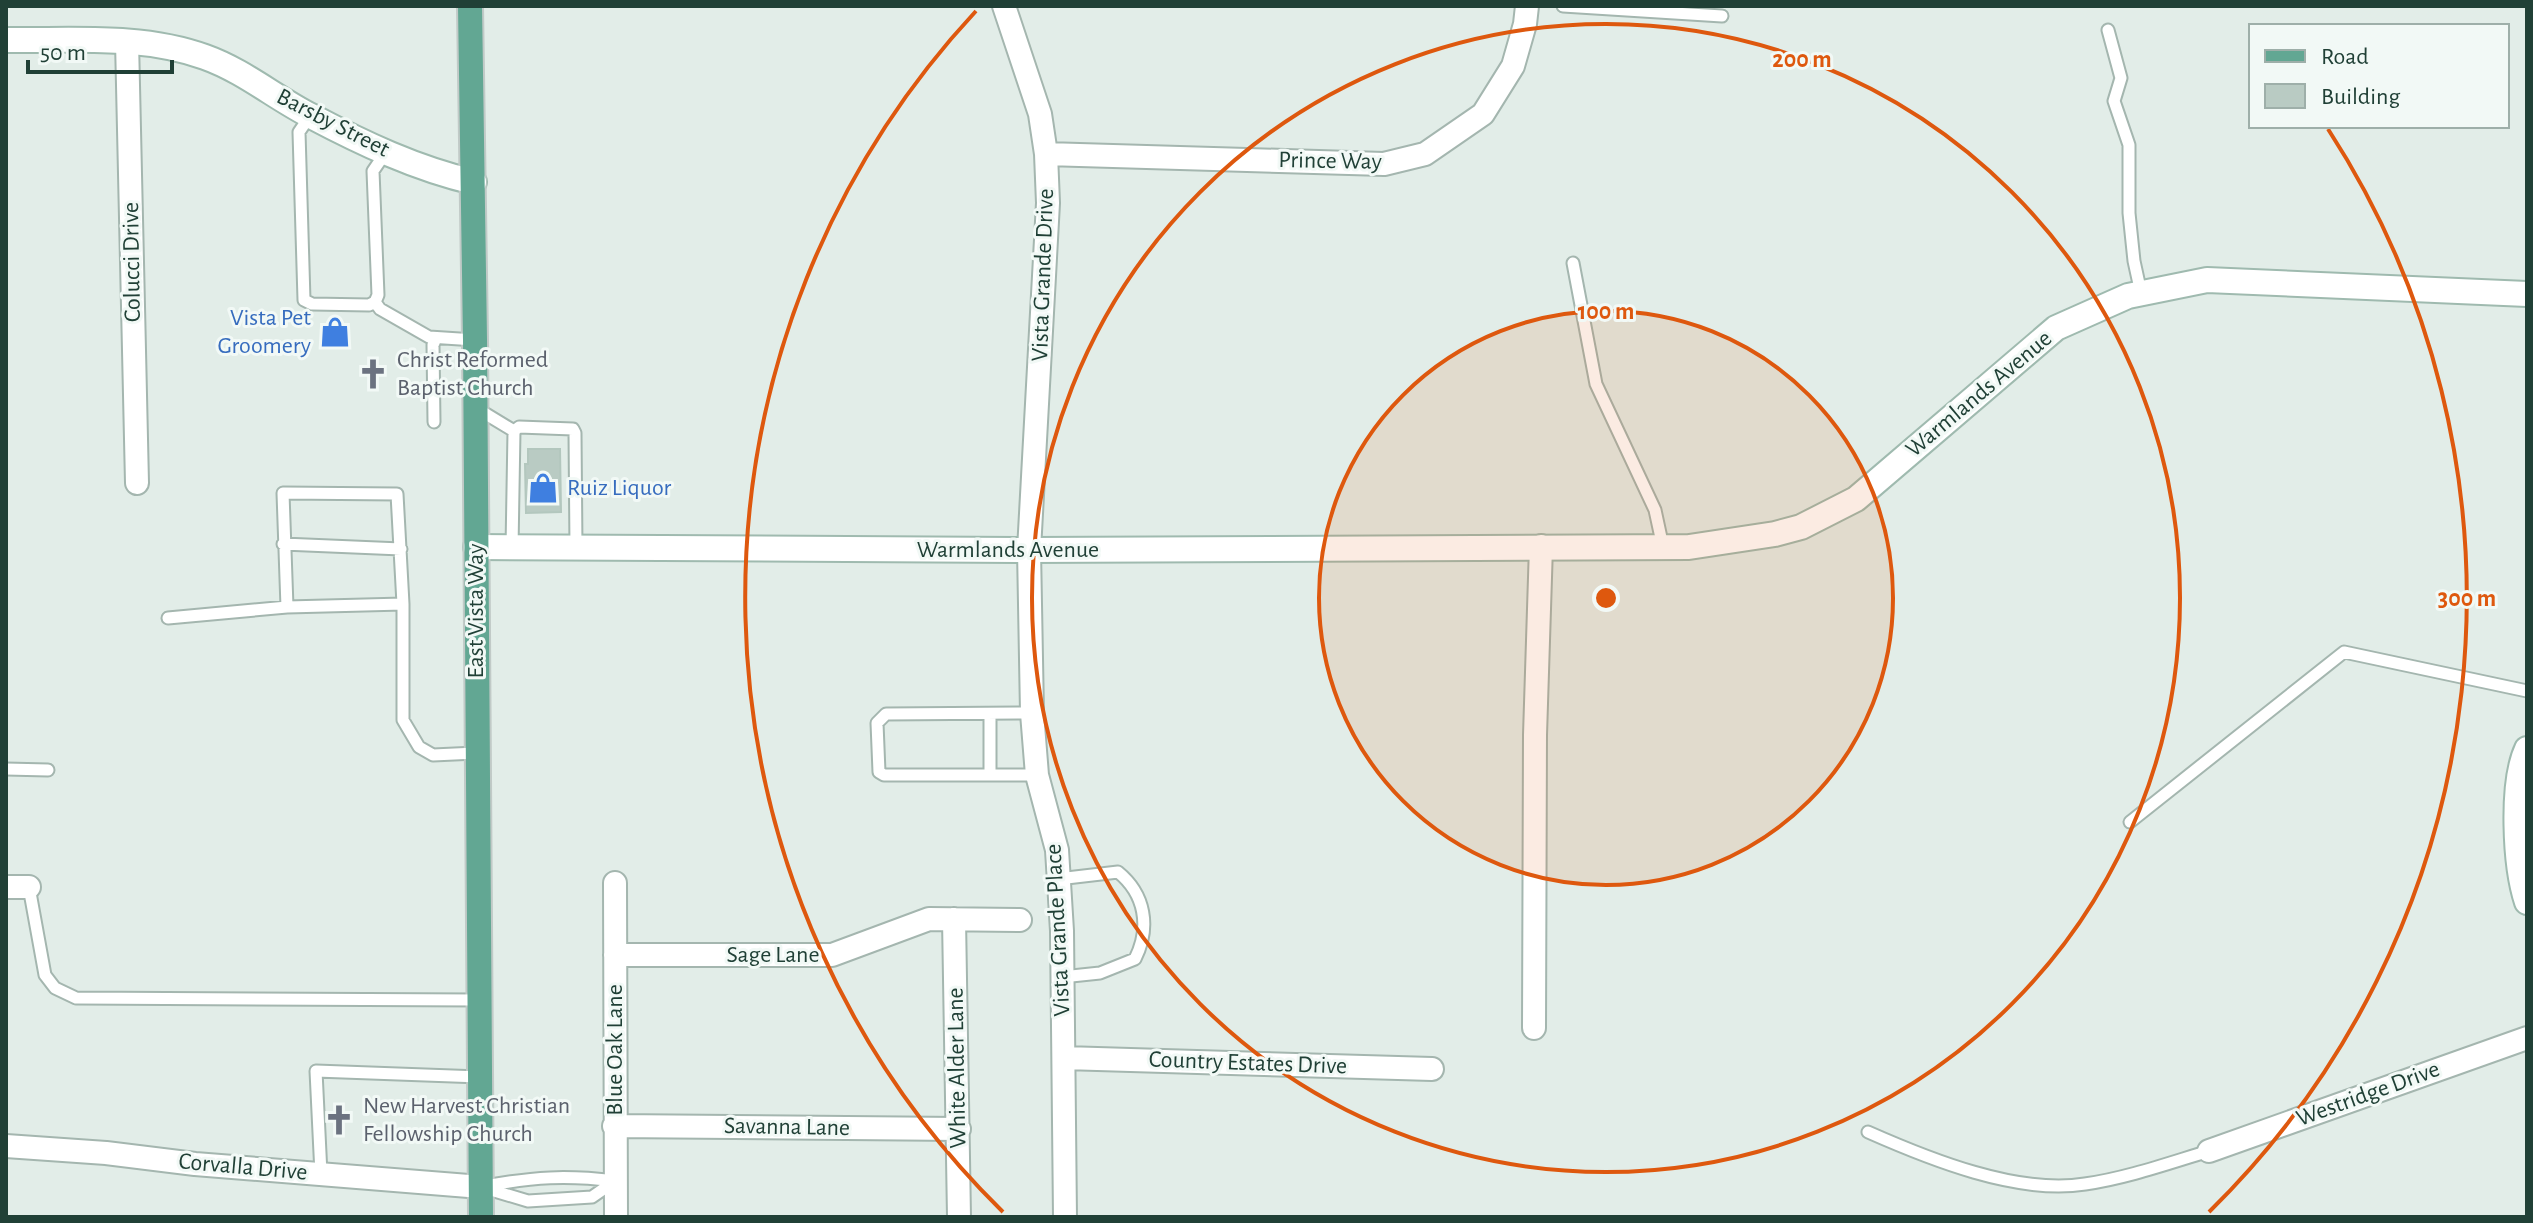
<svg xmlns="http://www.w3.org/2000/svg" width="2533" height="1223" font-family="'Alegreya Sans',sans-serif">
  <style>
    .building { fill: #b9cbc3; stroke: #b3c7be; stroke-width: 2 }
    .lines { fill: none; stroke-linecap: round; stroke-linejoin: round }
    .lane-casing { stroke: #a4b6af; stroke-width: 15 }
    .street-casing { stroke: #a4b6af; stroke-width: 26 }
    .secondary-casing { stroke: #9fbaaf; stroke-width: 28 }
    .primary-casing { stroke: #c1cac7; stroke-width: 28 }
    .lane { stroke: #fff; stroke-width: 11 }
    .street { stroke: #fff; stroke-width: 22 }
    .secondary { stroke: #fff; stroke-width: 24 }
    .primary { stroke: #62a793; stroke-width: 24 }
    .ring { fill: none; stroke: #de580e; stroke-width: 4 }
    .labels { text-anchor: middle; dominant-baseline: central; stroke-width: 6; stroke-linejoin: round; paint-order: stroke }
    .street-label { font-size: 24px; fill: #204036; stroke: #f2f9f6 }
    .shop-label { font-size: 24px; fill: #366cbe; stroke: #f2f9f6; text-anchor: end }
    .worship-label { font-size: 24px; fill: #5b616d; stroke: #f2f9f6; text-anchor: start }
    .centre { fill: #de580e; stroke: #f2f9f6; stroke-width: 4 }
    .ring-label { font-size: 24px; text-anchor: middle; font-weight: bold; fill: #de580e; stroke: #f2f9f6; stroke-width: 6; stroke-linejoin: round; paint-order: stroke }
  </style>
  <rect width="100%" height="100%" fill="#e2ede8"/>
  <path class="building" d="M528,449H560L561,512L526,513L525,464H528Z"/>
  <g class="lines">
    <g class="lane-casing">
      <path id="lane" d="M1563,6L1722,16
        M2108,30L2121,78L2114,101L2129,145V213L2134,261L2141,293
        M310,116L299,132L304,300L312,304L369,305L375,302L378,295L373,171L386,152
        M1573,263L1596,384L1655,510L1663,547
        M375,302L380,309L429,337L475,340
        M476,408L514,431
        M434,422L433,345L436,338
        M514,431L519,427L573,429L575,433L576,548
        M283,544L401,549
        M512,548L514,431
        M287,607L283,493L397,494L403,604V720L419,747L433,755L476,753
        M168,618L287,607L403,604
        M1032,713L886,714L877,723L879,772L884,775H1037
        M990,714V774
        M6,769L48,770
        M2130,822L2344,652L2527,691
        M1058,879L1118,872C1145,894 1151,927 1135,959L1100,973L1062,977
        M29,887L45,975L55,988L76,998L478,1000
        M1868,1132C1929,1159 2018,1195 2085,1184C2127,1178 2169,1163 2209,1151
        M321,1174L316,1071L480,1077
        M485,1186C534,1177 566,1175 615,1181
        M481,1187L528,1201L592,1197L615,1181"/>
    </g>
    <g class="street-casing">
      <path id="street" d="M1004,6L1040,114L1046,154L1048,203L1029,550L1032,713L1037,775L1057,850L1062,931L1065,1217
        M127,41L137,483
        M1046,154L1384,164L1425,154L1483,114L1513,66L1525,24L1527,6
        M615,883L616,1217
        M6,887H29
        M954,919L959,1217
        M615,955H832L929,919L1020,920
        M1534,1028L1535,735L1541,546
        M1064,1058L1432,1069
        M614,1126L959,1129
        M6,1146L106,1153L195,1164L481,1187
        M2209,1151L2527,1038"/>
    </g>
    <g class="secondary-casing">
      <path id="secondary" d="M6,40C71,41 142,34 205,57C244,71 274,97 311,116C362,143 417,169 474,182
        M476,547L1029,550L1689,547L1775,534L1801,527L1856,499L2056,328L2128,296L2207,280L2527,294
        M2527,749C2511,783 2515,866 2527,902"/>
    </g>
    <g class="primary-casing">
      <path id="primary" d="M470,6L475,340L481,1217"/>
    </g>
    <use href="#lane" class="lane"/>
    <use href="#street" class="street"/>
    <use href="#secondary" class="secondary"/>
    <use href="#primary" class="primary"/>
  </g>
  <circle cx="1606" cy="598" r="287" fill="#de580e" fill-opacity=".12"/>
  <g class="ring">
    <circle cx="1606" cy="598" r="287"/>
    <circle cx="1606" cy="598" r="574"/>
    <path d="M1003 1212A861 861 0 0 1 976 11M2328 129A861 861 0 0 1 2209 1212"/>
  </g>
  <defs>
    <g id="shop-bare" transform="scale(2.4)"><path d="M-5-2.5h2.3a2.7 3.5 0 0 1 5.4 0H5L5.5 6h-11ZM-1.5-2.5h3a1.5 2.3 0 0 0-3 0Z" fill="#3f7fe0" stroke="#f2f9f6" stroke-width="2.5" paint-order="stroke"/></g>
    <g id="church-bare" transform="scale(2.4)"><path d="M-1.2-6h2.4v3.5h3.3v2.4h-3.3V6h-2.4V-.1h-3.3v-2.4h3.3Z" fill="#6b7280" stroke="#f2f9f6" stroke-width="2.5" paint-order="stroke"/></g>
  </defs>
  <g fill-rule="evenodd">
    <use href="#shop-bare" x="335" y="332"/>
    <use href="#church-bare" x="373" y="374"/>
    <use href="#shop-bare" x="543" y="488"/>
    <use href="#church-bare" x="339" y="1120"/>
  </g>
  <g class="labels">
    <g class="street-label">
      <text transform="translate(333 123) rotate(27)">Barsby Street</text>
      <text transform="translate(1330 161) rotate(1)">Prince Way</text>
      <text transform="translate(132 262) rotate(-91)">Colucci Drive</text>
      <text transform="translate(1043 275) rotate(-88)">Vista Grande Drive</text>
      <text transform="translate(1979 394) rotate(-40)">Warmlands Avenue</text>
      <text x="1008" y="550">Warmlands Avenue</text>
      <text transform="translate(476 611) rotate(-90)">East Vista Way</text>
      <text transform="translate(1058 930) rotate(-93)">Vista Grande Place</text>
      <text x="773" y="955">Sage Lane</text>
      <text transform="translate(615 1050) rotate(-90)">Blue Oak Lane</text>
      <text transform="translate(1248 1063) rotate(2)">Country Estates Drive</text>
      <text transform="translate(957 1068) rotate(-91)">White Alder Lane</text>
      <text transform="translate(2368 1094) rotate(-20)">Westridge Drive</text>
      <text transform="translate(787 1127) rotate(1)">Savanna Lane</text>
      <text transform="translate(243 1167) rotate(5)">Corvalla Drive</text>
    </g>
    <g class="shop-label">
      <text x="311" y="318">Vista Pet<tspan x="311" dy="28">Groomery</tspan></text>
      <text x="567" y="488" text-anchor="start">Ruiz Liquor</text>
    </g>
    <g class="worship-label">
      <text x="397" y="360">Christ Reformed<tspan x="397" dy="28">Baptist Church</tspan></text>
      <text x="363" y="1106">New Harvest Christian<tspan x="363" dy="28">Fellowship Church</tspan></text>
    </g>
  </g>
  <circle cx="1606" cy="598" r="12" class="centre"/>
  <g class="ring-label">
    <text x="1802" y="67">200 m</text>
    <text x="1606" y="319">100 m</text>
    <text x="2467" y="606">300 m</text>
  </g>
  <rect width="2533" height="1223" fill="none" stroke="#204036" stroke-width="16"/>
  <rect x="2249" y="24" width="260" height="104" fill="#f2f9f6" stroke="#9eafa9" stroke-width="2"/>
  <rect x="2265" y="50" width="40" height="12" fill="#62a793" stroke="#9eafa9" stroke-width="2"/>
  <text x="2321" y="64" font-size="24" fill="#204036">Road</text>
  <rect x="2265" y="84" width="40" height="24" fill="#b9cbc3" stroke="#9eafa9" stroke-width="2"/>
  <text x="2321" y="104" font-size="24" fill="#204036">Building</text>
  <path d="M28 60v12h144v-12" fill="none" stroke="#204036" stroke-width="4"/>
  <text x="40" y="60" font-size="24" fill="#204036" stroke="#f2f9f6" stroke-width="6" paint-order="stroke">50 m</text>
</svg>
